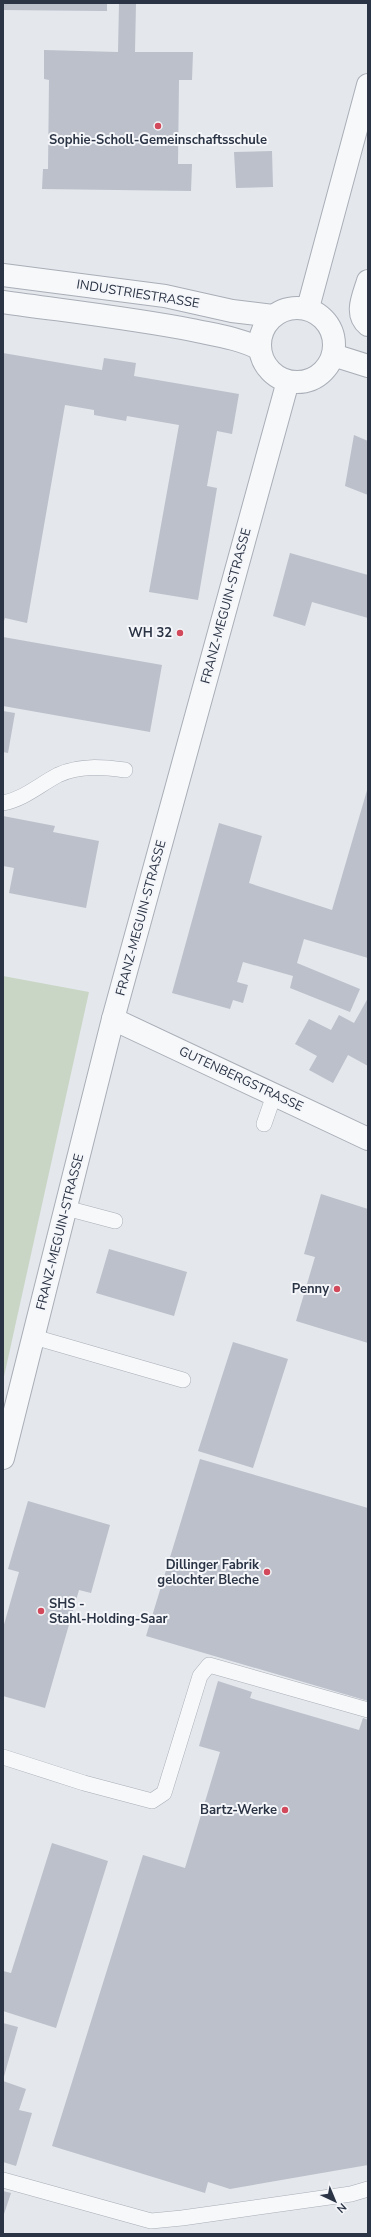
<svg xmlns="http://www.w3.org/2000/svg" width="371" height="2237" font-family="'Nunito Sans',sans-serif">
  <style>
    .green { fill: #c9d6c5 }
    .building { fill: #bbc0ca }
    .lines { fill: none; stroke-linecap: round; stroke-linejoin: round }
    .service-casing { stroke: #a9aeb7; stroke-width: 16 }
    .minor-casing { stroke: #a9aeb7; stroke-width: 24 }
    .tertiary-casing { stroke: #a9aeb7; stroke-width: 24 }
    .service { stroke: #f7f8fa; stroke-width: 15 }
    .minor { stroke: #f7f8fa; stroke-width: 22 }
    .tertiary { stroke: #f7f8fa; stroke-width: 22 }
    .poi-dot { fill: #d1495b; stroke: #f4f6f9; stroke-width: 1.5 }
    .labels { text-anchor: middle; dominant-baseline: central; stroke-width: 4; stroke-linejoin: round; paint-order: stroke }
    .poi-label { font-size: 13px; font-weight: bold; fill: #2b3445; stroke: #f4f6f9; text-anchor: end }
    .street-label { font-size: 13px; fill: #2b3445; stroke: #f4f6f9 }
  </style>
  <rect width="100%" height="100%" fill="#e4e7ec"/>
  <path class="green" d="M3,976L89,992L3,1381Z"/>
  <path class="building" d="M3,3H107V11L3,10Z
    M119,3H136L135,52H193L192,80H179L178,164H192L191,191L42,189L43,169H48L49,80L44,79V50L118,52Z
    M272,151L273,187L236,188L234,152Z
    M3,353L102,370L104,358L136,363L134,376L239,394L232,434L217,431L207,486L217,488L198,600L149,592L179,425L127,416L126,421L94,415V410L65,405L27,623L5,618L3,624Z
    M354,435L368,441V495L345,486Z
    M290,553L368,575V618L312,602L305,626L273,616Z
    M3,637L162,665L150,732L3,706Z
    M3,711L15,713L8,753L3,752Z
    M368,787V958L304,939L297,963L360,989L350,1012L290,988L293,976L243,962L237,982L248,985L243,1003L233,1000L230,1009L172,993L219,823L262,836L249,883L332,910Z
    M3,816L55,826L53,832L99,841L86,908L9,893L14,868L3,866Z
    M368,998V1066L348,1055L333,1083L309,1070L317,1056L295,1044L309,1019L331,1030L339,1015L354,1023Z
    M321,1194L368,1209V1343L296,1321L315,1257L304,1254Z
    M109,1249L187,1272L174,1316L96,1293Z
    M233,1342L288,1359L253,1468L198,1451Z
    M200,1459L368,1508V1701L146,1636Z
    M28,1501L110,1525L91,1593L79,1590L45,1708L3,1696V1628L19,1572L8,1569Z
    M218,1681L252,1692L250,1698L359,1730L363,1718L368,1720V2165L230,2189L208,2182L205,2193L52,2146L143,1855L185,1868L220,1752L199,1746Z
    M52,1843L108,1861L56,2028L3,2011V1971L11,1973Z
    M3,2023L18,2027L3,2080Z
    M3,2081L26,2089L19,2110L32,2113L16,2166L3,2162Z
    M3,2191L11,2193L3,2217Z"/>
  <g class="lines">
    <g class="service-casing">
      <path id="service" d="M3,803C24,799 39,785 58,775C80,765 102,767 125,770
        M264,1124L274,1095
        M66,1208L115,1221
        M34,1337L183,1380
        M3,1757L84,1783L152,1801L164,1793L200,1676L209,1665L368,1710
        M3,2180L151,2221L182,2218L351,2194L368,2189"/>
    </g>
    <g class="minor-casing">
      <path id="minor" d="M3,275L165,296L232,311L273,316
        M368,281C364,295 354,314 368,325
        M3,302C66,311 130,318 192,330C215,335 239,338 260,349
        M333,355L368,366
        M113,1019L368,1139"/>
    </g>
    <g class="tertiary-casing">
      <path id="tertiary" d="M260 345a37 37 0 1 1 74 0a37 37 0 1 1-74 0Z
        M308,308L368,85
        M3,1458L113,1019L288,381"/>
    </g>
    <use href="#service" class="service"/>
    <use href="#minor" class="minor"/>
    <use href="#tertiary" class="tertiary"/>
  </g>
  <g class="poi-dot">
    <circle cx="158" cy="126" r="4"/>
    <circle cx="180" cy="633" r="4"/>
    <circle cx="337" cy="1289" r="4"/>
    <circle cx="267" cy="1572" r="4"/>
    <circle cx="41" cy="1611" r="4"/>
    <circle cx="285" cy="1810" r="4"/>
  </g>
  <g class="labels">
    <g class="poi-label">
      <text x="158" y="140" text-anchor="middle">Sophie-Scholl-Gemeinschaftsschule</text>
      <text x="172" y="633">WH 32</text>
      <text x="329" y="1289">Penny</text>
      <text x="259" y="1565">Dillinger Fabrik<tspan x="259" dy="15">gelochter Bleche</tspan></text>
      <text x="49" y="1604" text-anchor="start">SHS -<tspan x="49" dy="15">Stahl-Holding-Saar</tspan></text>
      <text x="277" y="1810">Bartz-Werke</text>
    </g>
    <g class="street-label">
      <text transform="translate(138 294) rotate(9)">INDUSTRIESTRASSE</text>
      <text transform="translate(226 606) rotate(-75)">FRANZ-MEGUIN-STRASSE</text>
      <text transform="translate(141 918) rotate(-75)">FRANZ-MEGUIN-STRASSE</text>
      <text transform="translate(241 1079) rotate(25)">GUTENBERGSTRASSE</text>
      <text transform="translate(60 1232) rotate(-76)">FRANZ-MEGUIN-STRASSE</text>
    </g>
  </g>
  <rect width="371" height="2237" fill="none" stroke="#2b3445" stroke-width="8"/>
  <g transform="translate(335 2201) rotate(136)" stroke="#f4f6f9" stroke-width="3" paint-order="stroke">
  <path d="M0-3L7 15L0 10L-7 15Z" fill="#2b3445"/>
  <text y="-6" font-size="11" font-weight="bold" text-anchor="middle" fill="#2b3445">N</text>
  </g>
</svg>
